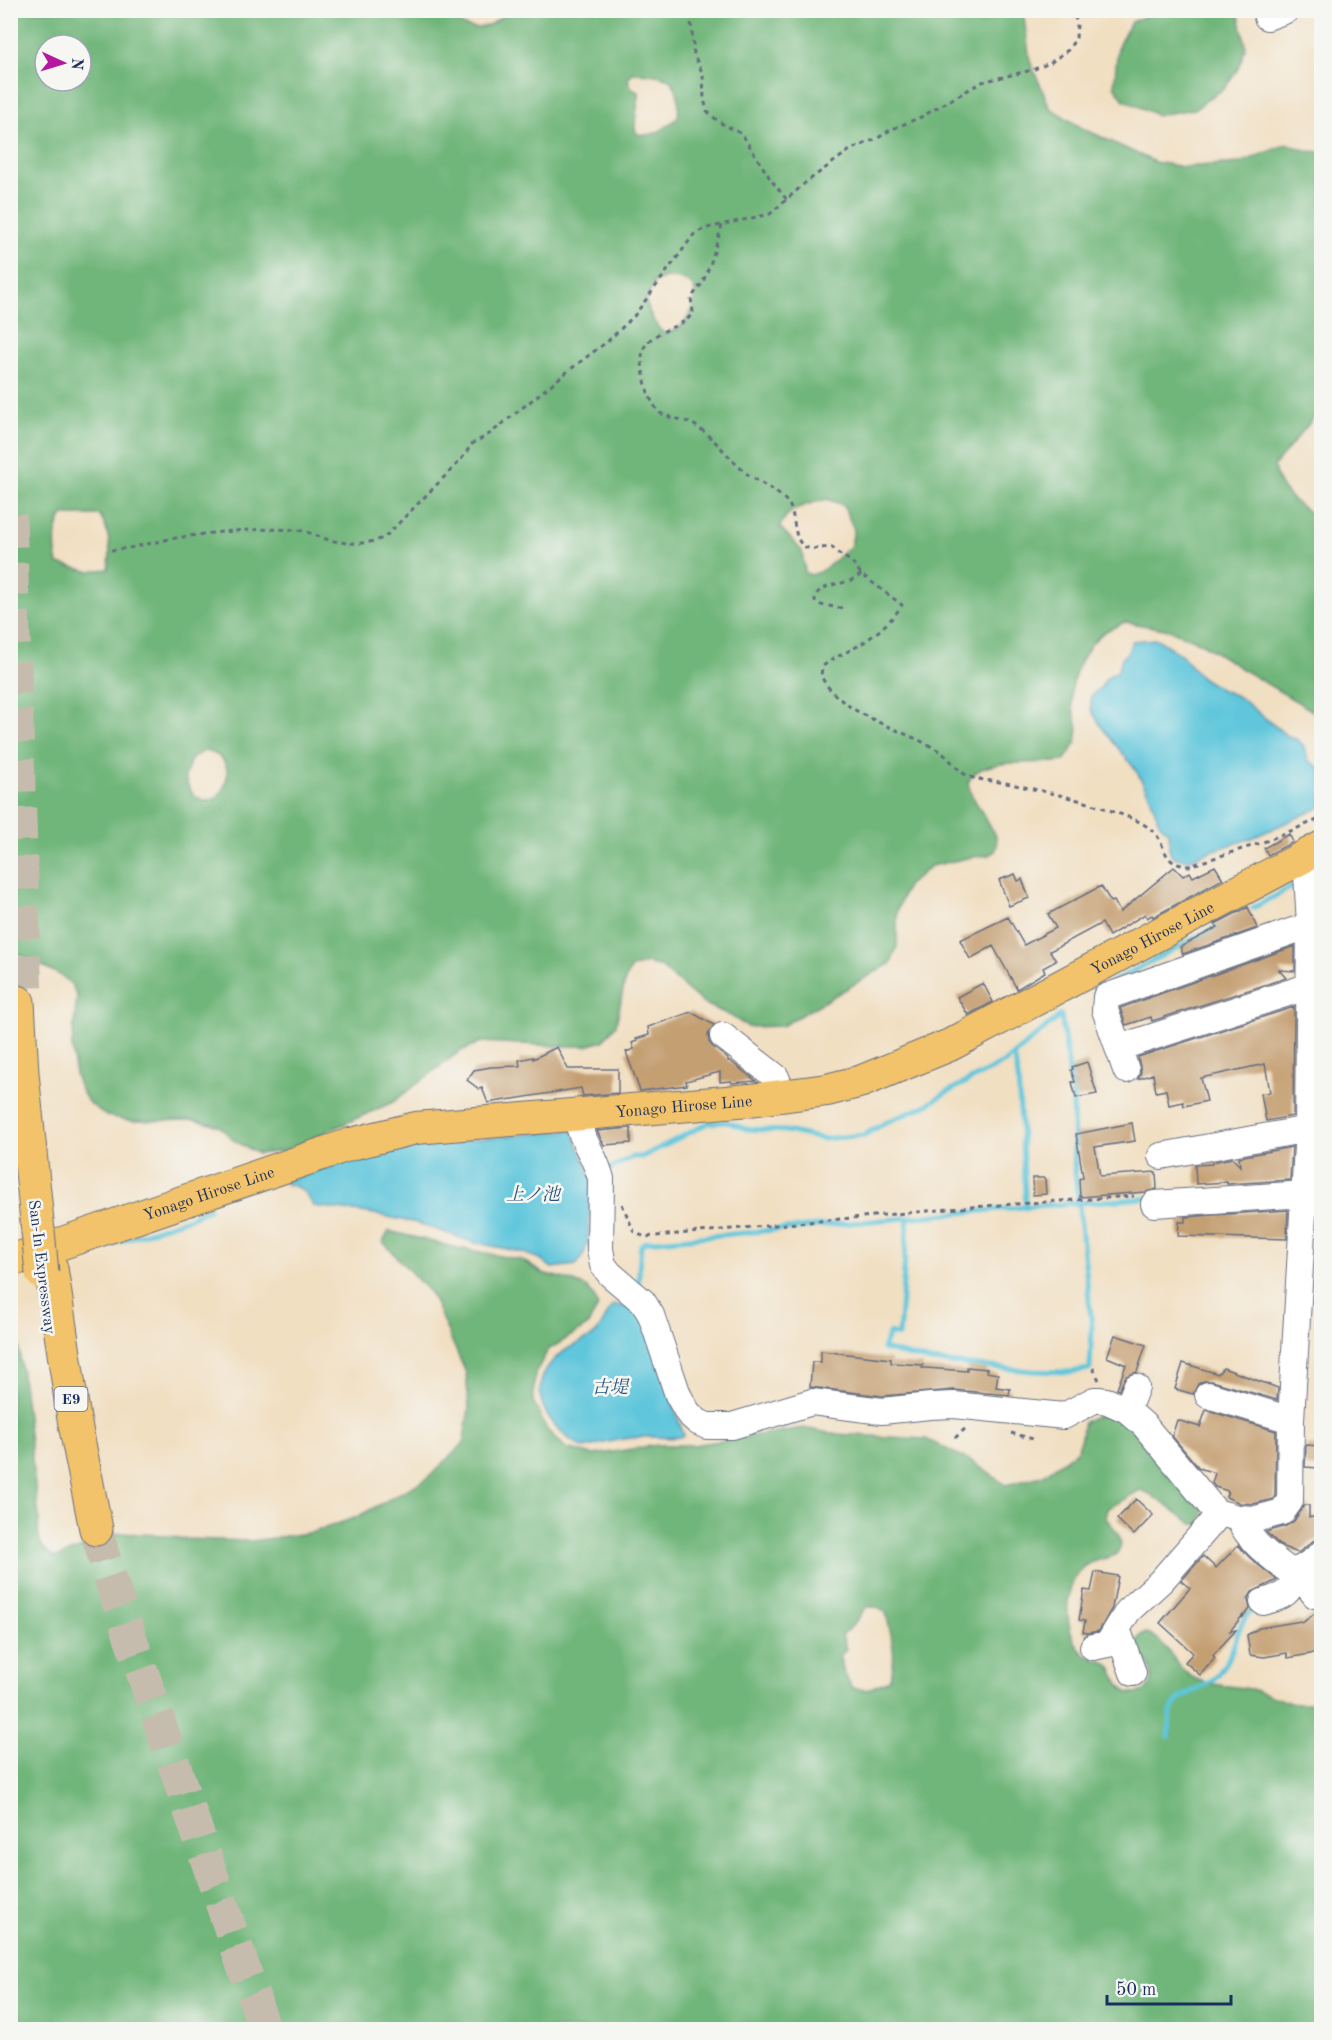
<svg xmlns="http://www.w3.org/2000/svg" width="1332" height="2040" font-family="'Old Standard TT','Noto Serif JP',serif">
	<rect width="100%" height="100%" fill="#f6f6f2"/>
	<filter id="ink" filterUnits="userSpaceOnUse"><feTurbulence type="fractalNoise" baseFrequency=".0167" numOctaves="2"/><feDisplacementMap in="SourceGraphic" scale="12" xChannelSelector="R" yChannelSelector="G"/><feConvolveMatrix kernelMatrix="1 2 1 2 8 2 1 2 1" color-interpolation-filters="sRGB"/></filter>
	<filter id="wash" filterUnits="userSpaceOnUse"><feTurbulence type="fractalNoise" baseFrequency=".008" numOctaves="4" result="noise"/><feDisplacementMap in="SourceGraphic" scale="24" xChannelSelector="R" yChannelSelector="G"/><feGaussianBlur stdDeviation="1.35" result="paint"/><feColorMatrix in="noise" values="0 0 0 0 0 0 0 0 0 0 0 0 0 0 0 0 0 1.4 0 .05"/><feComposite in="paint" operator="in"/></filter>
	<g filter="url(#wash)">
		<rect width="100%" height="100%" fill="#f1dfc2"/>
		<path fill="#6fb579" stroke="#45726c" stroke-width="1.5" fill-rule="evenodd" d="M450,10c13,28 42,19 58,0l515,1 7,50 20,47 32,20 73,34 28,5 57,-4 47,-19 21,7 13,1v253l-10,16 -37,45c3,26 26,41 47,54v196l-74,-44 -46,-29 -31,-13 -45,-8 -21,10 -13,12 -14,24 -6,23 2,19 5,18 -2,15 -12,18c-23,4 -75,-4 -91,14 -3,2 -3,5 -5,8l3,11 25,42 1,9 -2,6 -6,4 -17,2 -41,9 -24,20 -10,25v35l-6,17 -109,63 -34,1 -17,-11 -28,-13 -42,-36 -14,-4 -16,5 -6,12 -9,45 -13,16 -17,5h-27l-78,-4 -22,10 -66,50 -109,49 -26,3 -25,-14 -14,-14 -24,-6 -62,1 -26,-5 -19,-14 -9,-16 -4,-12 -3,-29 5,-49 -5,-11 -10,-9 -51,-26 -1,-939zM45,45h36v36h-36zM632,73c36,1 50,5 46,44 -11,10 -26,23 -42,16 -4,-15 4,-26 2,-41l-6,-3 -4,-9zM666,277c9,1 21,2 27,9 3,4 2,10 1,14 -3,17 -12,30 -29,34 -10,-7 -16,-22 -19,-33l9,-20zM827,499l16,6 11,24 -3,17c-13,10 -25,26 -41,29l-5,-3 -3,-21 -22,-24c8,-21 27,-22 47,-28zM63,515h37c9,15 12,37 8,54l-19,2 -31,-7c-4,-17 -4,-35 5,-49zM205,750c6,2 12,4 17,9 9,10 5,28 -4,37 -3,3 -8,4 -13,5l-11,-5 -5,-8 -4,-11 6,-18z
			M1157,11h81l8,36 -8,22 -14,20 -15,9 -14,11 -38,6 -33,-15 -10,-14 4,-40 13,-24z
			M389,1231l64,16 69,13 20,13 27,7 17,7 8,9 4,11 -11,19 -39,24 -13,24 -2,27 14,29 19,18 27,7 65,-10h36l109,-17 32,6 91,5 45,22 35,24 36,-9 36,-26 6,-28c20,-12 31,-7 48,6l72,81 -5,16 -6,-1 -43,-30 -10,-4 -33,19 -2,8 13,16 3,12 -4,9c-9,5 -21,5 -30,11 -26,16 -24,67 -5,87 7,8 16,6 24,11 14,9 8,36 35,29 4,-1 8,-4 10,-9 5,-13 -11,-29 -14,-42l4,-6 6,-2c21,7 27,35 47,45 18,9 41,7 60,12 14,4 30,13 45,13 8,1 15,-1 22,-4v330h-1310l-1,-715 6,9 23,196c-2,19 -1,29 17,39l64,-25 42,2 23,4 67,2 62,-9 43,-15 71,-39 35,-34 6,-36 -3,-35 -35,-79 -48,-52zM866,1607h11l9,5c4,22 13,46 3,68l-23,10 -14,-2 -8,-16 -5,-16 7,-7 -4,-14 12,-11z"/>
		<path fill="#5fc6db" stroke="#3d7a9c" stroke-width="1.5" d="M1157,639l25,16 19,22 19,12 19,8 47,38 11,5 6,5 5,15 13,9v38l-69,31 -53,17 -10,5 -13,-2 -5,-4 -2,-5v-16l-9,-9 -11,-30 -14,-25 -32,-40 -12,-19v-14l10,-9 6,-10 11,-6 4,-13 6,-6 4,-11z
			M572,1130l20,49 -4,62 -6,17 -6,7 -24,3 -12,-9 -19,-7 -48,-10 -56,-19 -48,-10 -56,-7c-5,-11 -14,-21 -27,-22l-1,-3 35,-12 53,-15 41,-9z
			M615,1305l18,3 11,10 40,118c-14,4 -29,0 -43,1 -19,1 -38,6 -57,11 -15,-7 -28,-20 -37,-34 -16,-27 -2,-52 22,-66 8,-5 18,-8 25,-13 8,-7 12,-19 17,-28z"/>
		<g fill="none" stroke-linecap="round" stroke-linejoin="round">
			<path stroke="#5fc6db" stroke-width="5" d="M1253,908l46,-25
				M1112,982l110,-58
				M1014,1055l4,22 8,131
				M606,1171l26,-14h10l66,-34 20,-1 18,7 40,2 37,8 41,-4 21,-12 42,-18 20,-13 58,-30 56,-47 12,82 1,64 18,166 -2,42 -22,3 -36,-1 -101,-10 -48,-12 6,-16 10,3 9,-118
				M104,1247l86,-29 19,-9
				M638,1286l3,-41 4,-3 390,-36 114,-8
				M1169,1737c0,-9 0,-19 3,-28 6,-15 21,-16 33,-24 6,-3 13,-10 17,-16 17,-20 11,-50 37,-63"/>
		</g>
		<g id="blocks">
			<path fill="#c49f72" d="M1289,834l4,8 -25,13 -4,-7z
				M1215,866l8,13 -70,38 -1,-2 -5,3 -2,-4 -36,22 -7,-13 -52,28 6,10 -13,7 2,4 -28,17 -24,-43 -23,13 -10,-19 48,-23 16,28 32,-17 -8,-14 53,-28 10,16 3,-1 6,11 54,-45 9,9 7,-4 3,5z
				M1015,874l3,7 4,-2 7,19 -20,8 -10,-26z
				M1248,907l9,21 -74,26 -3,-7 38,-20 -3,-3z
				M1295,946v25l-16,-1 7,8 -134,43 -1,-4 -25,8 -6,-17z
				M983,983l10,19 -25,13 -11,-18z
				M1294,1007l-1,109 -27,5 -5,-27 9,-2 -5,-28 -64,14 6,23 -23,5 -1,-4 -14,3 -3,-15 -10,2 -3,-18 -15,5 3,-7 -3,-15z
				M691,1012l23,13 -6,10 1,7 4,5 15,12v2h2l26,20 -24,2 -1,-2 -11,1v-10l-34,9 1,4 -47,6 -14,-39 8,-3 -2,-6 5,-2 -1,-2 13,-4 -1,-8z
				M557,1047l11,22h50v24l-35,3 -2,-8 -93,15 -6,-15 -3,1 -12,-9 7,-10 17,-3 29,-1 -1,-6 14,-3v2z
				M1087,1062l10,32 -21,4 -4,-16h3l-4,-12 2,-1 -1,-2z
				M1132,1123l3,18 -40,6 5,29 56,-4 1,17 -11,3 -66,5 -1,-18 4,-2 -7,-43z
				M631,1128v15l-27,2 -7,-14z
				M1292,1147l-2,33 -63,4v-2l-31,2 -1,-19 17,-1v-2l20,-4 8,8 -1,-9z
				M1032,1178h13l1,16 -13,1z
				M1288,1210l-1,29 -109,-3 1,-14h6v-5z
				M1115,1335l31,10 -9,27 -11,4 -7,14 -2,-1 9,-24 -19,-8z
				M821,1351l70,8v4l32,2 -1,3h4l41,3v-4l20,2 -1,3 12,2 -2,13 14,2 -1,6 -55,-5 -72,6 -72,-9 2,-25h9z
				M1183,1363l35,11 5,-6 55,20 -1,12 -65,-19h-8l-6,3 -5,10 -18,-5z
				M1206,1410l70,21 -1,65 -2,3 -19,5 -14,-1 -14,-6 2,-6 -13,-4 -3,-4 3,-10 -16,-5 -27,-32 5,-16 23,7z
				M1306,1445l16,1v17h-3v5l-14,-1z
				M1136,1499l17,16 -19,20 -17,-16z
				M1304,1505h5v12l13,1v20l-9,3 -15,12 -17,-7 -15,-14 20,-6 8,-5z
				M1238,1545l12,13 27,22 -25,12 -4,7 2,10 -7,8v-2l-13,16 6,-1 -23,25 2,3 -15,17 -15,-13 8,-9 -33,-30 30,-35 -9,-7 22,-25 13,12z
				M1095,1572l23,4 -6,32 -13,23 -11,2 -5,-1 2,-11 -6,-1 5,-30 7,1z
				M1322,1608v41l-12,5 -22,4 -1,-5 -23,4 -14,-2 -3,-20 12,-7 42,-7 1,2z"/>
		</g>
	</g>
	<g filter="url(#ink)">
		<use href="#blocks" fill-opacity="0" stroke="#666d81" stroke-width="1.5"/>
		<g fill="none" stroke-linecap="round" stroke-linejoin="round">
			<path stroke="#c6bcae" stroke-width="33" stroke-dasharray="33 16" stroke-linecap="butt" d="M10,514l16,488
				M96,1529l13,46 156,455"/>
			<defs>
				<path id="minor" d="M1267,17l19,-7
					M723,1036l53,41 7,19
					M1118,1048l192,-62
					M1126,1070l-21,-60 1,-13 204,-72
					M576,1114c3,24 20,42 25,65l-1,70 3,16 7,9 33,28 8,13 27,80 10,18 10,9 9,4h25l80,-24 70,9 48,-5 24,-1 110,11 30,-16h6l7,1 20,9 17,15 72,87 22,6 18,1 26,-7 8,-11 1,-81 17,-291 2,-204 -3,-51 -11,-12
					M1161,1156l147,-27
					M1154,1204l152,-10
					M1208,1395l83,25
					M1127,1410l9,-23
					M1238,1518c13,25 28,35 50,52 13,3 24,-9 34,-17
					M1296,1571l19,24
					M1263,1602c21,-6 28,-8 33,-31
					M1118,1631l15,42
					M1093,1647l15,-3 20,-33 33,-30 53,-61 2,-8"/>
				<g id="major">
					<path id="s1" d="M10,1261l341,-117 65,-16 334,-28 77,-10 35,-9 88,-36 372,-198"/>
				</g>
				<path id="highway" d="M18,1002l4,71 16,158
					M51,1268l23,151 22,110"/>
			</defs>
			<use href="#minor" stroke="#666d81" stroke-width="28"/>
			<use href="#major" stroke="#666d81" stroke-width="34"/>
			<use href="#highway" stroke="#666d81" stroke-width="35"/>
			<path stroke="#666d81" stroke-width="3" stroke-dasharray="4.5 4.5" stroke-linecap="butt" d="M701,10l-9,6 -1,6 3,33 9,19 1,25 3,12 12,11 23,12 29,46 16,20
				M722,225l-11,37 -8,20 -12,16 2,14c-4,8 -10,10 -18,14 -27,12 -38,18 -31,49 2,13 6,28 16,38 9,5 21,6 31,10 22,12 36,34 55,50 13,10 31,17 42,30 9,12 3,40 20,45 8,2 16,-1 24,-1l4,5 16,10 9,12 41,31c-10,16 -30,33 -46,42 -12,7 -24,11 -34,20l-1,9c21,41 82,52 118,75 10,6 17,18 27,24 8,5 30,6 40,8 36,8 72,15 106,28 13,5 30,10 41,20 15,15 7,33 36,35l72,-23 61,-25
				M111,550c20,-1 39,-7 59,-11 36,-6 89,-12 125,-9 11,0 21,6 31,9 18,5 41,7 59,-2l75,-76 12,-17 19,-11 77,-62 40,-30 26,-25 61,-83 12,-5 63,-14 35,-31 45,-33 28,-12 12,-8 31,-13 61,-35 50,-12 18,-7 18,-13 8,-12 1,-14 -4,-14
				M842,608l-21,-3 -6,-4v-5c11,-16 34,-9 46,-22
				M622,1204l12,28 11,5 326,-30 163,-11
				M1093,1368l6,12
				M1011,1433l22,6
				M955,1438l12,-11"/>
			<use href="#minor" stroke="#fff" stroke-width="26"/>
			<use href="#major" stroke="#f2c36a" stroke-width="32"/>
			<use href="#highway" stroke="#f2c36a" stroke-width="33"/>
			<defs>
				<path id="highway-bridge" d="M38,1231l4,42"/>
			</defs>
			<use href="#highway-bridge" stroke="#666d81" stroke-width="35" stroke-linecap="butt"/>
			<use href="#highway-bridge" stroke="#f2c36a" stroke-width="33"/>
		</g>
	</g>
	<g text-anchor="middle" stroke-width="5" stroke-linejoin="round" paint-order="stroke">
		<rect fill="#f6f6f2" stroke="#5d6b8a" stroke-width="1.5" x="54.5" y="1387" width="33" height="24" rx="4.5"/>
		<g font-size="15" font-weight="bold" fill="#1b2f5e">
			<text x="71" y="1404">E9</text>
		</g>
		<g font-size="16" fill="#1b2f5e" stroke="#f6f6f2">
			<text dy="6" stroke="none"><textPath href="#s1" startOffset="1200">Yonago Hirose Line</textPath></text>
			<text dy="6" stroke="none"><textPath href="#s1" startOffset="696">Yonago Hirose Line</textPath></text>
			<text dy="6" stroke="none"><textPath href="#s1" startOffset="210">Yonago Hirose Line</textPath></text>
			<text transform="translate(43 1267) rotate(83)" y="6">San-In Expressway</text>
		</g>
		<g font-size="18" font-style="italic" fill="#2c557d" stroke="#f6f6f2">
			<text x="533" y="1200">上ノ池</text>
			<text x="610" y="1393">古堤</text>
		</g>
	</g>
	<rect width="1332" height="2040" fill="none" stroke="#f6f6f2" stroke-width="36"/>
	<g transform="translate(63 63) rotate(94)"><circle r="28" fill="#f6f6f2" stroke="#9ea6b7" stroke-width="1.5"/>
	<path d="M0-4.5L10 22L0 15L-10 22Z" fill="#b5179e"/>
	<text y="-9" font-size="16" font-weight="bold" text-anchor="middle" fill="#1b2f5e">N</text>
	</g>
	<path d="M1107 1995v9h124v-9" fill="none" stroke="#1b2f5e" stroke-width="3"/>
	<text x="1116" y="1995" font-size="18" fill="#1b2f5e" stroke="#f6f6f2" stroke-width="4.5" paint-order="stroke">50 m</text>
</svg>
